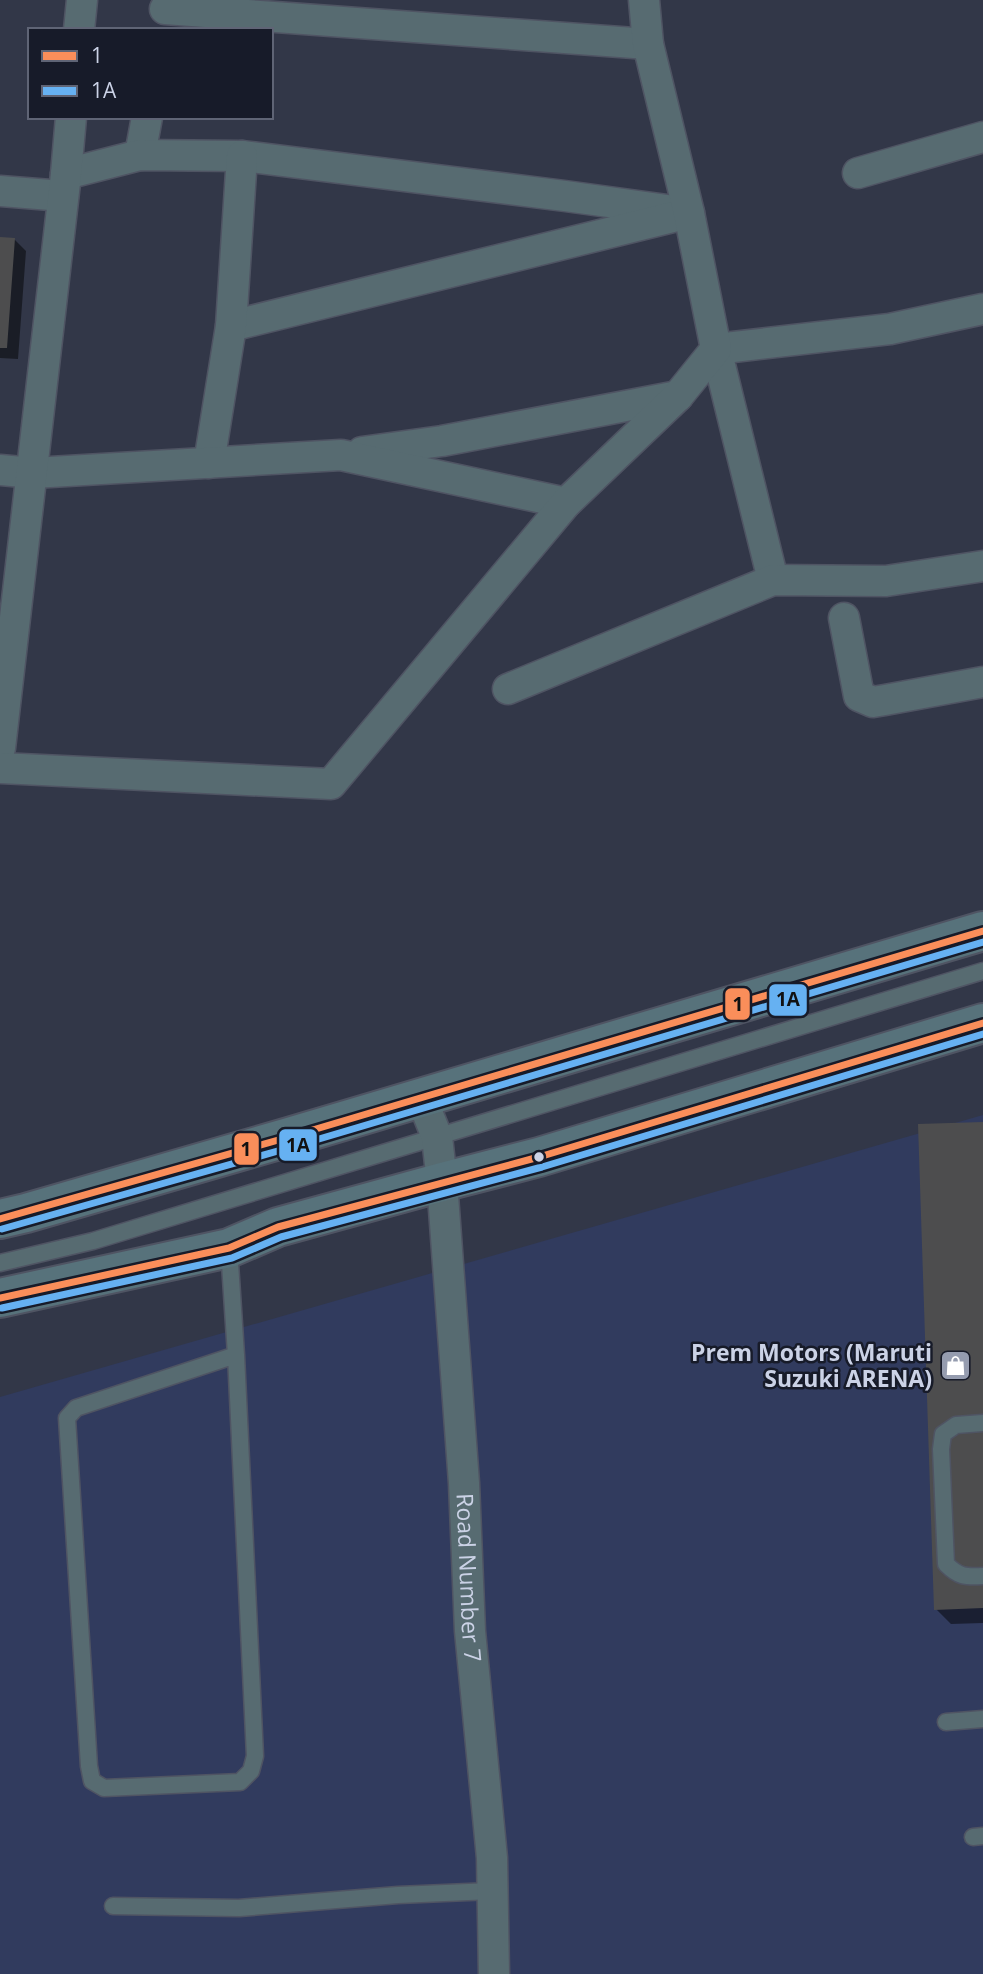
<svg xmlns="http://www.w3.org/2000/svg" width="983" height="1974" font-family="'Open Sans',sans-serif">
	<rect width="100%" height="100%" fill="#323748"/>
	<path fill="#313b5e" d="M983,1115v859h-983v-577z"/>
	<path fill="#0007" d="M0,238l15,2 11,11 -8,108 -18,-1z
		M983,1123v500l-32,1 -15,-15z"/>
	<path fill="#4d4d4e" d="M0,237l15,1 -8,110h-7z
		M983,1122v486l-49,2 -16,-486z"/>
	<g fill="none" stroke-linecap="round" stroke-linejoin="round">
		<defs>
			<path id="lane" d="M229,1248l7,107 19,401 -4,15 -11,11 -136,6 -12,-7 -3,-15 -22,-348 9,-10 160,-53
				M0,1263l93,-22 890,-270
				M983,1423l-27,2 -13,9 -2,15 5,115c13,13 19,13 37,12
				M946,1722l37,-3
				M973,1837l10,-1
				M113,1906l126,2 159,-13 94,-4"/>
			<g id="street">
				<path d="M165,9l483,35"/>
				<path d="M79,30l3,-30"/>
				<path d="M140,155l7,-38"/>
				<path d="M858,173l125,-36"/>
				<path d="M66,174l74,-19 102,1 323,40 124,17"/>
				<path d="M0,191l63,5"/>
				<path d="M231,326l442,-109"/>
				<path d="M362,452l80,-11 236,-45"/>
				<path d="M209,463l22,-137 11,-170"/>
				<path d="M0,470l33,3 308,-18 225,48"/>
				<path d="M773,580l-57,-231 174,-20 93,-20"/>
				<path d="M844,618l15,78 14,6 12,-2 98,-18"/>
				<path d="M508,689l265,-109 113,1 97,-15"/>
				<path d="M0,748l66,-574 5,-57"/>
				<path d="M0,768l331,16 235,-281 112,-107 38,-47 -27,-136 -41,-169 -4,-44"/>
				<path id="s1" d="M421,1097l16,40 5,45 22,301 6,148 22,227 2,116"/>
			</g>
			<path id="primary" d="M0,1219l26,-6 263,-76 694,-206
				M0,1298l229,-50 49,-21 164,-45 97,-25 444,-134"/>
		</defs>
		<use href="#lane" stroke="#4f5463" stroke-width="19"/>
		<use href="#street" stroke="#4f5463" stroke-width="33"/>
		<use href="#primary" stroke="#4f5463" stroke-width="42"/>
		<use href="#lane" stroke="#576b71" stroke-width="16"/>
		<use href="#street" stroke="#576b71" stroke-width="30"/>
		<use href="#primary" stroke="#57727b" stroke-width="38"/>
		<defs>
			<path id="bus-1" d="M0,1219l289,-82 694,-206
				M0,1298l229,-50 49,-21 261,-70 444,-134"/>
			<path id="bus-2" d="M2,1229l290,-82 691,-205
				M2,1308l230,-50 49,-21 261,-70 441,-133"/>
		</defs>
		<use href="#bus-1" stroke="#171b29" stroke-width="12"/>
		<use href="#bus-2" stroke="#171b29" stroke-width="12"/>
		<use href="#bus-1" stroke="#fa8e5a" stroke-width="7"/>
		<use href="#bus-2" stroke="#66b1f2" stroke-width="7"/>
	</g>
	<defs>
		<symbol id="shop-square" viewBox="-11 -11 22 22"><rect x="-9" y="-9" width="18" height="18" rx="4" fill="#959caf" stroke="#171b29"/><path d="M-5-2.5h2.3a2.7 3.5 0 0 1 5.4 0H5L5.5 6h-11ZM-1.5-2.5h3a1.5 2.3 0 0 0-3 0Z" fill="#fff"/></symbol>
	</defs>
	<g fill-rule="evenodd">
		<use href="#shop-square" x="938" y="1348" width="35" height="35"/>
	</g>
	<circle fill="#cbd2e6" stroke="#171b29" stroke-width="2.5" cx="539" cy="1157" r="6"/>
	<g text-anchor="middle" stroke-width="5" stroke-linejoin="round" paint-order="stroke">
		<g font-size="23" font-weight="bold" fill="#cbd2e6" stroke="#171b29" text-anchor="end">
			<text x="932" y="1361">Prem Motors (Maruti<tspan x="932" dy="26">Suzuki ARENA)</tspan></text>
		</g>
		<g font-size="23" fill="#cbd2e6" stroke="#171b29">
			<text dy="8" stroke="none"><textPath href="#s1" startOffset="485">Road Number 7</textPath></text>
		</g>
	</g>
	<g stroke="#171b29" stroke-width="2.5">
		<rect x="768" y="983" width="40" height="34" rx="7" fill="#66b1f2"/>
		<rect x="724" y="987" width="27" height="34" rx="7" fill="#fa8e5a"/>
		<rect x="278" y="1128" width="40" height="34" rx="7" fill="#66b1f2"/>
		<rect x="233" y="1132" width="27" height="34" rx="7" fill="#fa8e5a"/>
	</g>
	<g font-size="19" text-anchor="middle" font-weight="bold" fill="#111">
		<text x="788" y="1006">1A</text>
		<text x="738" y="1011">1</text>
		<text x="298" y="1152">1A</text>
		<text x="246" y="1156">1</text>
	</g>
	<rect x="28" y="28" width="245" height="91" fill="#171b29" stroke="#5f6475" stroke-width="2"/>
	<rect x="42" y="51" width="35" height="10" fill="#fa8e5a" stroke="#5f6475" stroke-width="2"/>
	<text x="91" y="63" font-size="21" fill="#cbd2e6">1</text>
	<rect x="42" y="86" width="35" height="10" fill="#66b1f2" stroke="#5f6475" stroke-width="2"/>
	<text x="91" y="98" font-size="21" fill="#cbd2e6">1A</text>
</svg>
